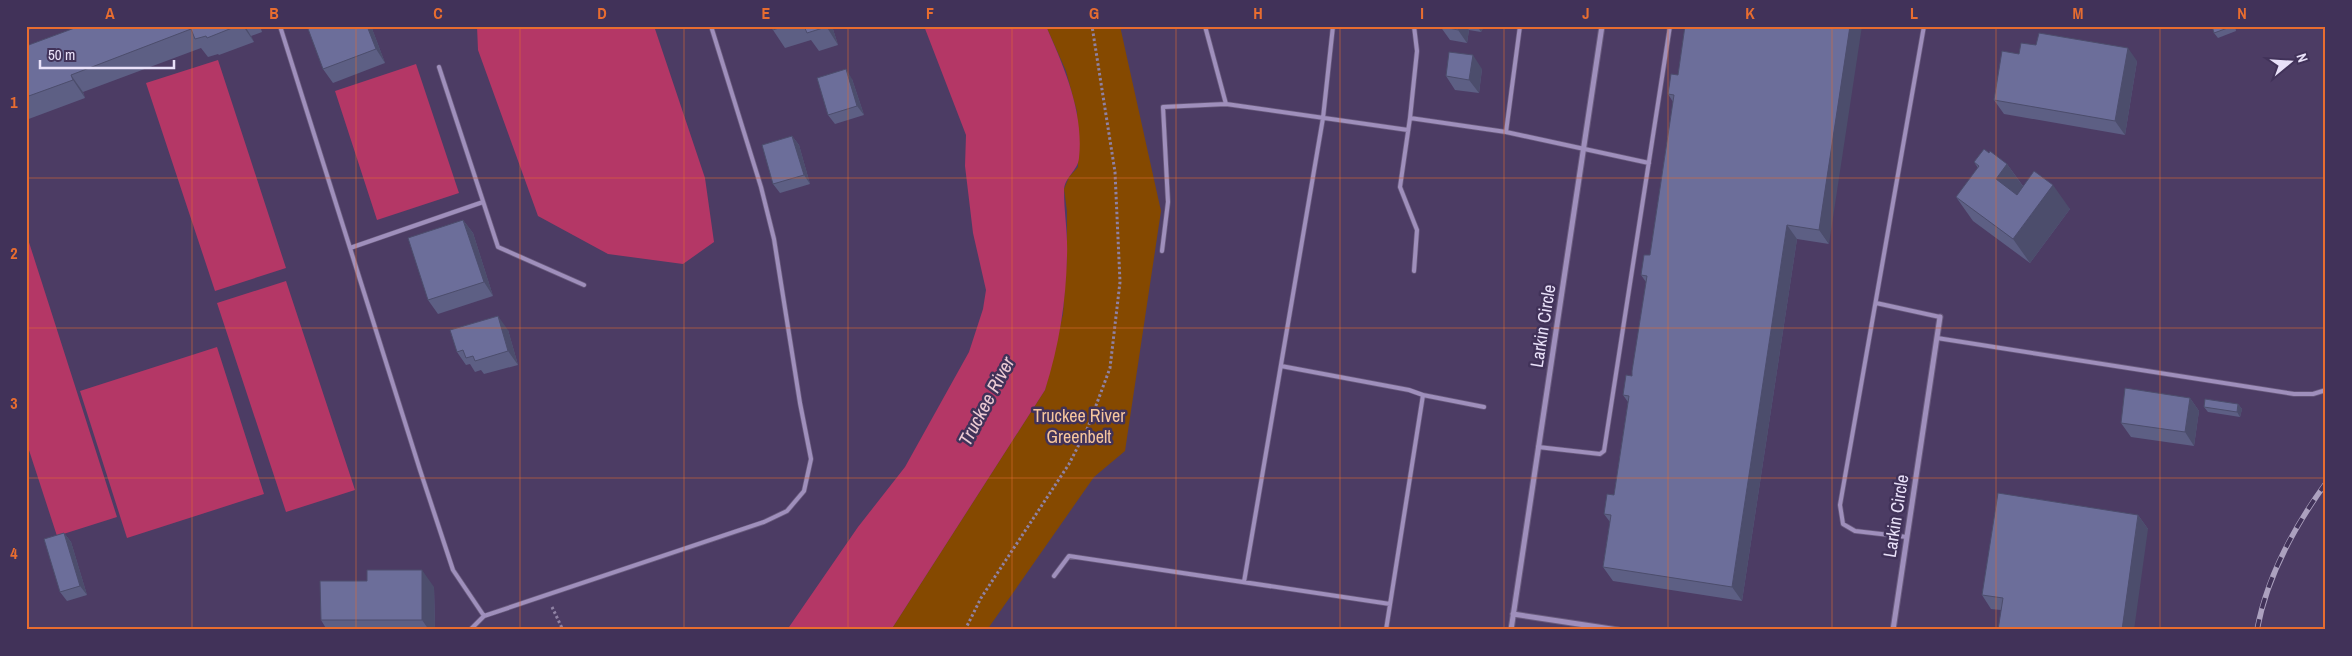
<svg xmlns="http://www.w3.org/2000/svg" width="2352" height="656" font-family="'Archivo Narrow',sans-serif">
	<rect width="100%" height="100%" fill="#4c3c64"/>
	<path fill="#854900" d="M1046,26h74l41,185 -36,240 -31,26 -107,153h-96l154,-240 18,-76 4,-59v-44l-3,-22 5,-12 9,-10 -1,-55 -11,-41z"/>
	<path fill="#b43766" d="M477,26h177l51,152 9,64 -31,22 -75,-10 -70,-38 -60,-166z
		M924,26h122c18,41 38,86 33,132 -1,13 -15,19 -15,33 0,21 4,43 3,65 -1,46 -8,90 -22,134l-154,240h-104l71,-103 47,-60 64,-115 14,-43 3,-19 -13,-57 -8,-67 1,-31z
		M218,60l68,208 -71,23 -69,-208z
		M416,64l43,129 -82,27 -42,-129z
		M26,233l91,284 -60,19 -31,-95z
		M286,281l69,209 -69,22 -69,-209z
		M217,347l47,147 -137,44 -47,-147z"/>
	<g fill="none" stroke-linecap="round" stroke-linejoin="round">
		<defs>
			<path id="service" d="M280,26l140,444 33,100 31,46 -14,14
				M1205,26l21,78 182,26
				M1414,26l3,25 -7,67 96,14
				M1520,26l-14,106 143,31
				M26,28l5,-2
				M439,67l59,180 86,38
				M1410,118l-10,69 17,43 -3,41
				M350,248l133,-46
				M1162,251l6,-49 -5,-95 63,-3
				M1876,303l64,14
				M1937,338l357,56h19l13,-4
				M1281,366l128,24 14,5 -37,235
				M1423,395l61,12
				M1538,447l62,7 4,-3 66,-425
				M1907,537l-52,-6 -12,-7 -3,-19 84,-479
				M1054,576l15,-20 321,48
				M1244,582l79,-464 10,-92
				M484,616l280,-94 23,-11 17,-20 7,-32 -11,-56 -26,-164 -13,-52 -50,-161"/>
			<path id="minor" d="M1513,614l105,16
				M1511,630l91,-604
				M1893,630l47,-313"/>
		</defs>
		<use href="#service" stroke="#695b7d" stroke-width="5.5"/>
		<use href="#minor" stroke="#695b7d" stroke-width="7"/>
		<path stroke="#8f82a4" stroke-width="3" stroke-dasharray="2.5 2.5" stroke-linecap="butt" d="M552,607l11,23
			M965,630l16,-32 88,-134 19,-37 22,-59 10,-86 -5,-110 -23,-146"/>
		<use href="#service" stroke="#9f8fbc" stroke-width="4"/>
		<use href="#minor" stroke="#9f8fbc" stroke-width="5"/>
		<defs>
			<path id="rail" d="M2257,630c10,-54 37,-103 69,-147"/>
		</defs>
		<use href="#rail" stroke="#aca1bf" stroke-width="5.5"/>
		<use href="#rail" stroke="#413259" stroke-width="4" stroke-dasharray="11" stroke-linecap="butt"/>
	</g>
	<path fill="#5d5f84" d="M80,26h180l2,6 -11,4 3,6 -35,13 -1,-1 -10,3 -7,-9 -118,44 2,6 -59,22v-74z
		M371,26l14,37 -52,20 -10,-14z
		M772,26h60l6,19 -19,6 -8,-11 -26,8 -12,-18z
		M1440,26h44l-3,6 -12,-2 -2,13 -17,-3z
		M1685,26l144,218 -32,-5 -55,362 -129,-20 -10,-14 7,-45 -6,-8 10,-19 14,-93 -5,-7 9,-19 14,-94 -5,-7 9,-20 23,-153 -5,-8 10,-19z
		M2212,26h23l1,5 -18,7 -4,-5z
		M2019,54l118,7 -12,74 -121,-21 -10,-14z
		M1482,69l-3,24 -24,-3 -9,-14z
		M852,79l12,36 -29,9 -7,-9z
		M792,136l7,9 11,39 -30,9 -7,-9z
		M1989,153l18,11 16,22 47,23 -40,54 -57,-42 -17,-24 22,-29 -4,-6z
		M463,220l10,13 20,63 -55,18 -10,-14z
		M508,330l10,35 -34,9 -3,-4 -6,2 -5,-8 -4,1 -9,-13z
		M2190,398l9,13 -5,35 -63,-9 -10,-14z
		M2238,404l4,5 -2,8 -32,-5 -4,-5z
		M2138,515l10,14 -147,81 -10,-1 -9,-14z
		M64,533l7,9 16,53 -20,6 -7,-9z
		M367,581l67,6 1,43h-108l-6,-10z"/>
	<path fill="#4c4d6c" d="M243,26h2l6,10 3,6z
		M367,26h4l14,37 -9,-14z
		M826,26h6l6,19z
		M1458,26h8l3,4 -2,13 -9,-13z
		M1477,26h7l-3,6z
		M1850,26h12l-33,218 -10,-14z
		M2128,48l9,13 -12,74 -10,-14z
		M1473,55l9,14 -3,24 -10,-13z
		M846,69l6,10 12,36 -7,-9z
		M71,75l12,17 2,6 -12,-18z
		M792,136l7,9 11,39 -6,-9z
		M2007,164l17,24 -11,16 -17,-25z
		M2053,185l17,24 -40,54 -17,-24z
		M463,220l10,13 20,63 -9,-14z
		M1787,225l10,14 -55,362 -10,-14z
		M498,316l10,14 10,35 -10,-14z
		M2190,398l9,13 -5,35 -9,-14z
		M2238,404l4,5 -2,8 -3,-5z
		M2138,515l10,14 -14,101h-12z
		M64,533l7,9 16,53 -7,-9z
		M422,570l12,17 1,43h-6l-7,-10z"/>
	<path fill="#6c6e9a" stroke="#4c4d6c" d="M80,26h157l-30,12 -1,-2 -11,3 -4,-10 -120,46 2,5 -47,17v-51z
		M307,26h60l9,23 -53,20z
		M772,26h13l-12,4z
		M804,26h22v1l-19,6z
		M1440,26h18v4z
		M1685,26h165l-31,204 -32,-5 -55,362 -129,-20 8,-52 -7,-1 3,-20 7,1 15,-99 -6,-1 3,-20 6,1v-5l15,-95 -6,-1 3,-20h6l24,-160 -6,-1 3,-20 7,1z
		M2212,26h21l-19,7z
		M2039,33l89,15 -13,73 -121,-21 8,-49 17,3 2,-11 15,2z
		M1449,52l24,3 -4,25 -23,-4z
		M846,69l11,37 -29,9 -11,-37z
		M792,136l12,39 -31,9 -11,-39z
		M1984,149l5,4 1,-2 17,13 -11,15 21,16 17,-24 19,14 -40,54 -57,-42 23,-31 -5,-4z
		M463,220l21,62 -56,18 -20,-62z
		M498,316l10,35 -33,10 -2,-5 -7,2 -3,-8 -6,2 -7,-22z
		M2125,388l65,10 -5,34 -64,-9z
		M2205,399l33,5 -1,8 -33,-5z
		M1998,493l140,22 -16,115h-124l5,-32 -21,-3z
		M64,533l16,53 -20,6 -16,-53z
		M367,570h55v50h-101l-1,-39h47z"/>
	<path fill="none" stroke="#e86d30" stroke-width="1" stroke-opacity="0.55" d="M192,26v604M356,26v604M520,26v604M684,26v604M848,26v604M1012,26v604M1176,26v604M1340,26v604M1504,26v604M1668,26v604M1832,26v604M1996,26v604M2160,26v604M26,178h2300M26,328h2300M26,478h2300"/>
	<g text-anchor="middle" stroke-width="5" stroke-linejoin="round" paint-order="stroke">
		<g font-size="18" fill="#e9e1f9" stroke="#413259">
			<text transform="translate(1543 326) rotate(-81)" y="6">Larkin Circle</text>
			<text transform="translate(1896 516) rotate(-81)" y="6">Larkin Circle</text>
		</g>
		<g font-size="18" fill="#f8c79e" stroke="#413259">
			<text x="1079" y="422">Truckee River<tspan x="1079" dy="21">Greenbelt</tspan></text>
		</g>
		<g font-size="19" font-style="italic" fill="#eccad3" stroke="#413259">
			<text transform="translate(986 401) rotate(-62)" y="7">Truckee River</text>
		</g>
	</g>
	<rect width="2352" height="656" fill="none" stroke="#413259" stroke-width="55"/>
	<g transform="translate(2290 62) rotate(72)" stroke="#413259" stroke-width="4" paint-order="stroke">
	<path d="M0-4L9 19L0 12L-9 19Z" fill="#e9e1f9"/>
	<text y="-8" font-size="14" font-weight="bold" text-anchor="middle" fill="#e9e1f9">N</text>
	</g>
	<path d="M40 60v8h134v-8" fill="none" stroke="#e9e1f9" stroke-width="2.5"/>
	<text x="48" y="60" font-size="15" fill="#e9e1f9" stroke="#413259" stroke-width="4" paint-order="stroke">50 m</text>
	<rect x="28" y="28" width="2296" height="600" fill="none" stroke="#e86d30" stroke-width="2"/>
	<g font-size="16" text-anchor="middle" font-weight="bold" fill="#e86d30">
		<text x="110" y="19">A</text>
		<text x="274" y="19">B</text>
		<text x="438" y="19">C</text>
		<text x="602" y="19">D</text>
		<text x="766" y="19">E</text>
		<text x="930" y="19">F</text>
		<text x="1094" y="19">G</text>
		<text x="1258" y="19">H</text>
		<text x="1422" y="19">I</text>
		<text x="1586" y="19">J</text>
		<text x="1750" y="19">K</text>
		<text x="1914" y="19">L</text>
		<text x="2078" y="19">M</text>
		<text x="2242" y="19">N</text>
		<text x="14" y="108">1</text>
		<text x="14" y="259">2</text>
		<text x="14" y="409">3</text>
		<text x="14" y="559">4</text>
	</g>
</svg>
